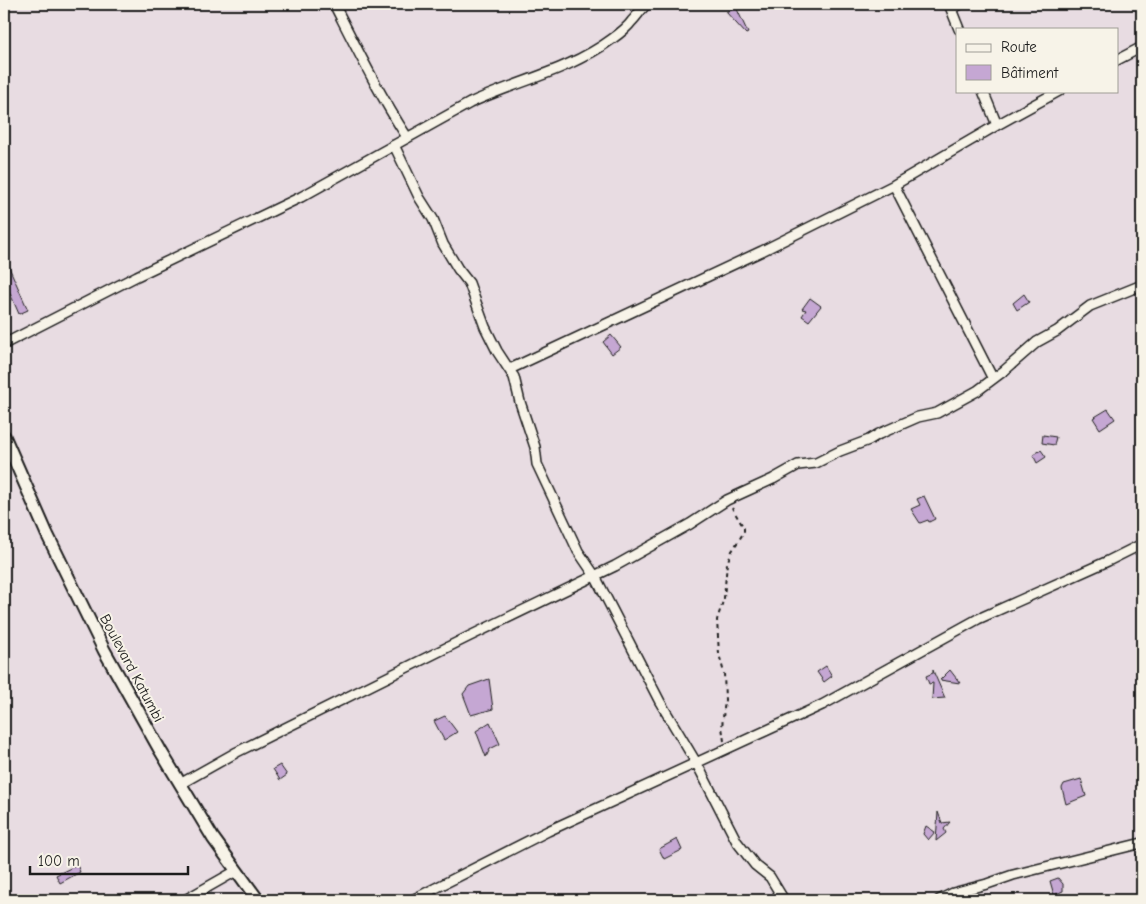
<svg xmlns="http://www.w3.org/2000/svg" width="1146" height="904" font-family="'Comic Neue',sans-serif">
	<rect width="100%" height="100%" fill="#e8dce2"/>
	<filter id="ink" filterUnits="userSpaceOnUse"><feTurbulence type="fractalNoise" baseFrequency=".02" numOctaves="2"/><feDisplacementMap in="SourceGraphic" scale="10" xChannelSelector="R" yChannelSelector="G"/><feConvolveMatrix kernelMatrix="1 2 1 2 8 2 1 2 1" color-interpolation-filters="sRGB"/></filter>
	<g filter="url(#ink)">
		<path fill="#c5a7d3" stroke="#1c1c1c" d="M736,7l12,26 -2,1 -20,-22z
			M4,256l24,54 -9,4 -13,-30 -2,1z
			M1024,294l5,8 -12,8 -4,-7z
			M810,298l11,8 -12,15 -7,-5 4,-6 -4,-1z
			M611,335l10,12 -9,7 -9,-12z
			M1108,409l7,10 -15,10 -7,-11z
			M1043,435l13,2 -2,8 -12,-2z
			M1041,450l5,7 -9,6 -4,-8z
			M924,496l11,23 -6,3 -1,-2 -8,3 -9,-14 9,-4 -3,-6z
			M826,666l6,10 -8,6 -7,-10z
			M933,670l1,3 11,25 -13,1 1,-16 -4,1 -3,-8 7,-3z
			M950,670l10,13 -20,-3z
			M489,679l4,30 -22,6 -8,-21 6,-8z
			M445,716l12,16 -13,8 -10,-19z
			M490,722l10,22 -10,5 -4,8 -10,-26z
			M280,765l7,10 -7,5 -7,-11z
			M1081,779l5,17 -20,8 -4,-16 2,-4z
			M938,812l4,11 8,-1 -6,7 2,4 -10,8z
			M926,826l9,6 -7,8 -5,-6z
			M677,839l5,11 -18,9 -5,-10z
			M77,865l3,7 -20,11 -4,-8z
			M1058,878l5,6v7l-9,4 -4,-14z"/>
		<g fill="none" stroke-linecap="round" stroke-linejoin="round">
			<defs>
				<path id="street" d="M334,4c23,45 45,90 73,133
					M949,4l10,25
					M951,9l10,-5
					M1117,60l25,-13
					M983,91l14,34
					M394,145l25,52 14,22 10,25 15,25 11,14 16,44 12,24 17,26 6,25 15,45 2,17 41,87 17,25 65,126 37,62 40,78 18,23 15,12 14,23
					M894,185l99,194
					M4,344l133,-68 164,-79 169,-94c47,-22 99,-32 142,-64 7,-5 15,-11 20,-18 5,-5 9,-12 15,-17
					M510,369l252,-118 132,-66 103,-60 62,-34
					M180,784l57,-32 231,-115 147,-71 75,-42 37,-24 46,-21 25,-14 18,-2 24,-12 29,-11 10,-6 39,-17 19,-4 40,-22 28,-21 32,-28 20,-11 33,-25 52,-21
					M185,900l51,-29
					M412,900l136,-69 274,-126 156,-86 130,-58 34,-17
					M939,900l14,-7 34,-9 26,-9 129,-32"/>
				<path id="secondary" d="M4,436l43,98 57,116 56,100 53,88 45,62"/>
			</defs>
			<use href="#street" stroke="#1c1c1c" stroke-width="12"/>
			<use href="#secondary" stroke="#1c1c1c" stroke-width="15"/>
			<path stroke="#1c1c1c" stroke-width="2" stroke-dasharray="4 4" stroke-linecap="butt" d="M724,741l-2,-14 3,-27 -1,-27 -5,-19 -2,-34 7,-22 3,-35 5,-12 12,-19v-4l-12,-20
				M1137,854l5,22"/>
			<use href="#street" stroke="#f7f3e8" stroke-width="9"/>
			<use href="#secondary" stroke="#f7f3e8" stroke-width="11"/>
		</g>
	</g>
	<g text-anchor="middle" stroke-width="4" stroke-linejoin="round" paint-order="stroke">
		<g font-size="15" fill="#1c1c1c" stroke="#f7f3e8">
			<text transform="translate(132 668) rotate(62)" y="5">Boulevard Katumbi</text>
		</g>
	</g>
	<rect width="1146" height="904" fill="none" stroke="#f7f3e8" stroke-width="20"/>
	<rect x="10" y="10" width="1126" height="884" fill="none" stroke="#1c1c1c" stroke-width="2" filter="url(#ink)"/>
	<rect x="956" y="28" width="162" height="65" fill="#f7f3e8" stroke="#9f9d96"/>
	<rect x="966" y="44" width="25" height="8" fill="#f7f3e8" stroke="#9f9d96"/>
	<text x="1001" y="52" font-size="15" fill="#1c1c1c">Route</text>
	<rect x="966" y="65" width="25" height="15" fill="#c5a7d3" stroke="#9f9d96"/>
	<text x="1001" y="78" font-size="15" fill="#1c1c1c">Bâtiment</text>
	<path d="M30 866v8h158v-8" fill="none" stroke="#1c1c1c" stroke-width="2.5"/>
	<text x="38" y="866" font-size="15" fill="#1c1c1c" stroke="#f7f3e8" stroke-width="4" paint-order="stroke">100 m</text>
</svg>
